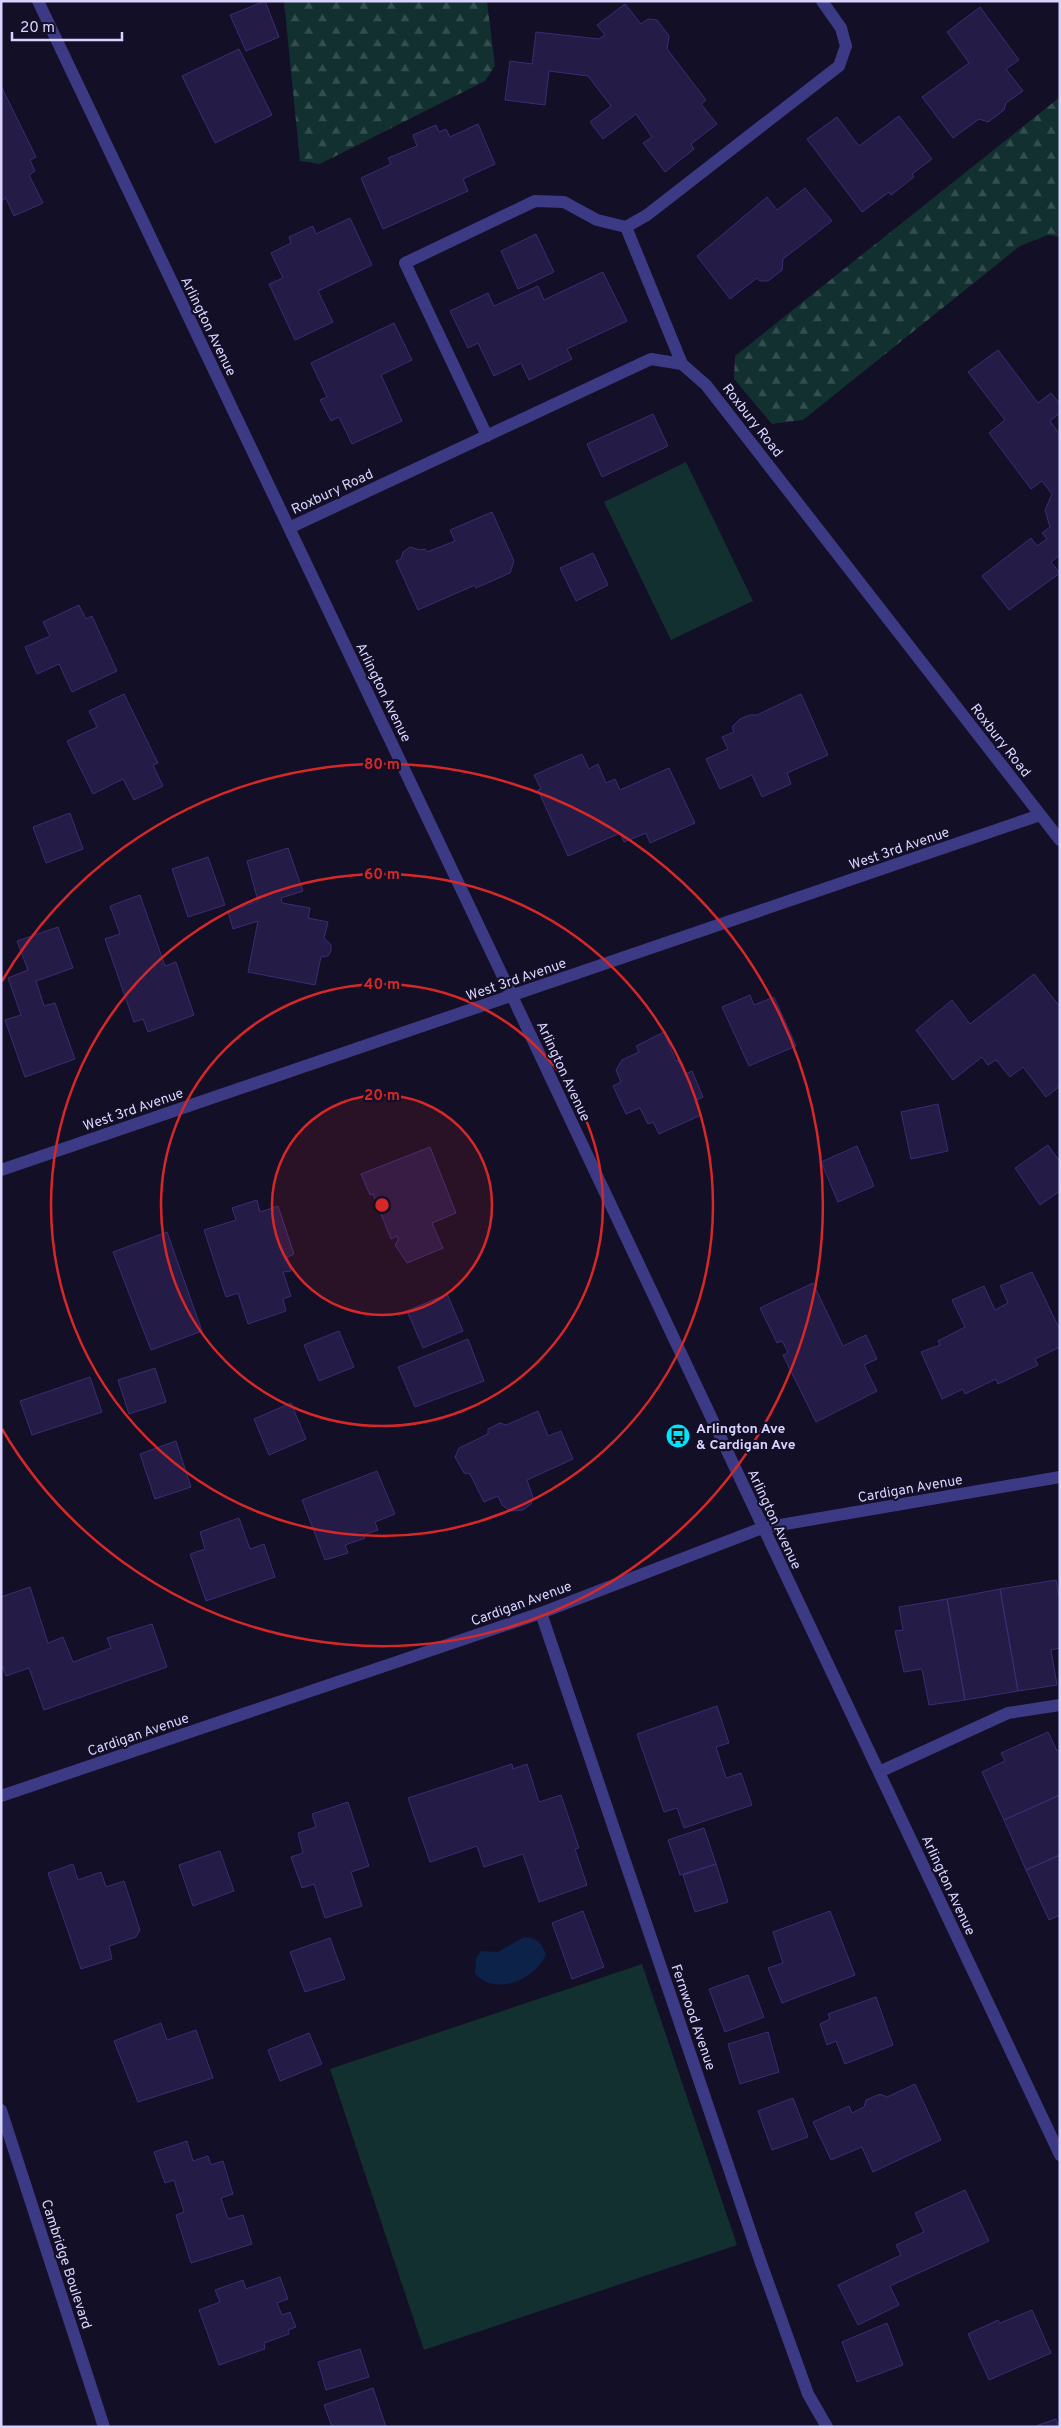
<svg xmlns="http://www.w3.org/2000/svg" width="1061" height="2428" font-family="Overpass,sans-serif">
	<defs>
		<pattern id="forest-firs" width="22" height="20" patternUnits="userSpaceOnUse" patternTransform="scale(1.25)"><rect width="22" height="20" fill="#12302f"/><path d="M5 1l3.5 6h-7zM16 11l3.5 6h-7z" fill="#344d4e"/></pattern>
	</defs>
	<rect width="100%" height="100%" fill="#130f26"/>
	<path fill="url(#forest-firs)" d="M284,1h203l8,65 -10,15 -165,83 -20,-3z
		M1060,97v140l-12,-2 -28,11 -217,174 -31,4 -38,-45 1,-23z"/>
	<path fill="#12302f" d="M686,462l67,139 -82,39 -67,-138z
		M642,1964l95,281 -313,105 -94,-281z"/>
	<path fill="#0c2248" d="M524,1937c13,1 17,5 22,17 -10,25 -49,43 -71,20l1,-16 5,-7 17,1z"/>
	<path fill="#241b47" stroke="#3b2d73" d="M265,1l14,36 -33,14 -16,-36z
		M625,4l16,20 7,-5 9,1 12,16 -2,13 39,51 -5,4 16,20 -26,20 3,5 -29,23 -22,-29 9,-6 -16,-23 -33,25 -13,-17 21,-16 -23,-30 -39,-5 -4,34 -40,-5 5,-39 22,3 4,-32 63,7 6,-4 -8,-10z
		M980,7l39,53 -13,9 17,22 -17,12 -2,7 -16,12 -9,-3 -26,19 -31,-41 47,-34 -22,-31z
		M239,49l33,66 -57,28 -33,-67z
		M1,86l35,71 -6,3 5,11 -6,4 14,28 -29,13 -8,-18 -5,3z
		M899,116l33,43 -20,15 2,3 -23,18 -2,-3 -27,20 -55,-73 30,-22 22,29z
		M478,124l17,40 -32,15 5,12 -85,38 -22,-51 30,-14 -3,-6 29,-12 -4,-11 23,-10 3,7 7,-3 4,8z
		M805,188l27,33 -49,38 -1,11 -14,11h-8l-3,-3 -27,21 -33,-43 70,-59 10,13z
		M350,218l22,47 -54,26 15,31 -38,18 -26,-56 14,-6 -12,-25 20,-10 -2,-6 24,-11 3,8z
		M536,234l18,38 -36,17 -17,-38z
		M603,272l24,49 -60,28 5,10 -43,21 -8,-17 -27,13 -16,-33 -10,5 -18,-37 38,-18 6,13 44,-20 6,14z
		M394,323l18,37 -31,15 21,46 -50,23 -13,-27 -8,4 -11,-21 7,-3 -16,-34z
		M998,350l40,53 13,-10 9,11v9l-10,8 10,14v120l-9,7 9,11 -51,37 -27,-34 49,-38 6,8 10,-7 -5,-6 8,-6 -5,-17 7,-16 -10,-13 -11,8 -42,-56 16,-13 -37,-48z
		M653,414l15,32 -66,31 -15,-33z
		M492,512l22,49 -4,12 -34,15 -1,-3 -57,25 -22,-49 5,-2 2,-7 7,-5 10,3 5,-1 2,3 28,-11 -5,-11z
		M593,553l15,32 -32,16 -16,-33z
		M79,605l7,14 6,-3 25,55 -45,21 -13,-28 -22,10 -12,-27 25,-11 -7,-14z
		M124,694l34,69 -5,2 10,21 -29,14 -11,-21 -30,15 -26,-53 30,-14 -8,-16z
		M801,694l27,61 -41,18 4,11 -29,13 -10,-22 -32,14 -14,-30 22,-10 -6,-12 12,-5 -2,-5 8,-8 10,-4h7z
		M582,754l7,15 9,-5 8,19 9,-4 5,11 49,-22 26,55 -45,20 -4,-10 -22,9 -4,-9 -52,23 -30,-66 3,-1 -7,-14z
		M70,813l13,36 -37,14 -13,-36z
		M288,848l15,43 -22,7 1,5 28,5 -2,10 20,4 -4,16 7,7v6l-3,5 -7,1 -6,28 -67,-13 10,-51 -25,8 -5,-17 30,-11 -11,-40z
		M208,857l17,48 -37,12 -16,-48z
		M140,895l25,71 11,-4 18,53 -46,17 -5,-13 -9,3 -29,-83 15,-5 -10,-28z
		M58,927l15,41 -37,13 8,25 11,-3 20,56 -50,18 -20,-57 16,-5 -13,-37 20,-8 -11,-29z
		M1034,974l26,33v79l-14,11 -23,-30 -13,10 -14,-17 -8,5 -6,-8 -29,23 -37,-50 36,-30 18,24z
		M750,995l4,10 20,-8 22,49 -47,20 -27,-59z
		M664,1032l12,29 2,-1 7,14 7,-3 11,26 -8,4 6,14 -42,19 -6,-12 -5,2 -8,-16 -14,6 -13,-28 8,-4 -5,-12 6,-10 17,-8 -3,-6z
		M938,1104l10,47 -37,8 -10,-47z
		M1048,1145l12,17v29l-20,14 -25,-37z
		M857,1146l17,40 -36,16 -17,-40z
		M430,1147l26,66 -24,10 11,25 -36,15 -12,-18 3,-5 -1,-4 -6,3 -18,-45 -3,1 -9,-21z
		M257,1200l3,12 18,-6 16,48 -7,3 4,14 -8,1 8,24 -8,3 3,12 -38,13 -10,-31 -12,4 -22,-67 32,-10 -4,-12z
		M167,1232l35,99 -51,19 -38,-98z
		M1032,1272l28,58v17l-25,12 3,6 -40,19 -2,-5 -31,15 -2,-5 -21,10 -21,-47 19,-7 -2,-4 27,-14 -13,-27 32,-14 11,24 13,-7 -8,-17z
		M813,1283l30,63 23,-11 11,24 -13,6 13,26 -61,31 -33,-67 5,-2 -1,-3 -5,-9 -5,2 -17,-35z
		M447,1294l16,37 -40,17 -16,-37z
		M339,1331l15,36 -35,14 -15,-36z
		M468,1339l16,42 -69,26 -17,-40z
		M155,1368l11,34 -37,12 -11,-34z
		M90,1377l12,35 -70,23 -12,-34z
		M291,1403l15,36 -37,16 -15,-36z
		M538,1411l10,25 13,-5 12,28 -46,21 6,18 -2,6 -8,6 -10,1 -6,-2 -5,-4 -4,-9 -14,6 -14,-28 -6,-1 -9,-16 4,-9 29,-14v-5l12,-6 6,2z
		M176,1441l15,46 -36,12 -15,-45z
		M377,1471l18,43 -20,8 3,8 -15,5 2,3 -20,7 3,8 -23,7 -23,-60z
		M239,1518l11,31 14,-5 11,33 -69,24 -16,-47 15,-5 -5,-17z
		M1056,1580l4,21v47l-9,2 6,35 -39,6 -18,-102z
		M30,1587l18,56 15,-6 10,25 38,-14 -4,-10 45,-14 15,43 -123,43 -15,-42 -23,8 -5,-13v-66z
		M1000,1589l18,102 -53,9 -18,-101z
		M947,1599l18,101 -36,5 -7,-36 -18,3 -9,-41 8,-1 -4,-23z
		M717,1706l12,37 -13,4 10,31 15,-5 11,32 -68,23 -7,-20 -13,4 -27,-78z
		M1048,1732l9,19 3,-1v45l-56,25 -22,-48 23,-11 -4,-8z
		M512,1764l1,5 14,-5 12,38 22,-7 18,53 -4,1 12,36 -48,17 -16,-48 -39,13 -7,-21 -47,16 -22,-64z
		M1060,1795v60l-34,15 -22,-50z
		M348,1802l21,64 -18,6 11,34 -37,12 -11,-34 -12,4 -11,-31 12,-4 -5,-20 18,-6 -4,-13z
		M704,1828l12,36 -36,11 -12,-35z
		M220,1851l14,40 -41,15 -14,-41z
		M1060,1855v60l-11,5 -23,-50z
		M73,1864l5,16 23,-8 5,15 18,-6 16,49 -4,7 -27,9 3,13 -31,10 -33,-96z
		M716,1864l12,38 -33,10 -12,-37z
		M583,1911l21,56 -32,12 -20,-56z
		M830,1911l25,64 -73,28 -14,-35 15,-5 -10,-31z
		M330,1938l15,41 -40,13 -15,-40z
		M748,1975l16,42 -39,15 -16,-43z
		M876,1997l17,48 -48,19 -9,-23 -9,4 -7,-21 10,-5 -2,-5z
		M161,2023l6,17 29,-10 17,48 -75,24 -24,-61z
		M768,2032l11,40 -39,12 -12,-40z
		M309,2033l13,31 -42,17 -12,-31z
		M915,2084l26,56 -68,32 -11,-25 -31,13 -18,-38 36,-16 3,7 12,-6 2,-7 14,-6 7,3z
		M793,2098l15,39 -36,13 -14,-39z
		M187,2141l6,20 15,-5 3,9 12,-4 10,33 -12,4 7,21 15,-4 9,29 -61,19 -15,-48 8,-3 -10,-32 -9,3 -11,-31z
		M965,2190l24,51 -99,45 9,19 -41,20 -20,-40 63,-30 -5,-10 28,-13 -9,-19z
		M280,2277l8,22 -11,4 5,12 8,-3 6,15 -8,3 1,4 -25,9 1,6 -46,16 -20,-55 21,-8 -5,-12 28,-10 3,9z
		M1032,2310l19,43 -62,27 -21,-46 30,-14 2,3z
		M887,2323l16,42 -46,17 -15,-40z
		M360,2349l9,28 -43,13 -8,-28z
		M373,2388l13,39h-54l-8,-22z
		M1056,2419l2,8h-25z"/>
	<g fill="none" stroke-linecap="round" stroke-linejoin="round">
		<path stroke="#3d3a85" stroke-width="12" d="M38,1l457,959 565,1195
			M626,227l56,137
			M487,436l-82,-173 130,-62 29,1 33,18 29,7 21,-12 192,-149 7,-20 -5,-18 -19,-27
			M289,528l362,-169 31,5 24,21 354,455
			M1,1170l1039,-355
			M541,1613l220,650 47,131 19,33
			M879,1772l129,-59 52,-8
			M1,1796l540,-183 221,-85 298,-51
			M1,2110l103,317"/>
	</g>
	<circle cx="382" cy="1205" r="110" fill="#d62828" fill-opacity=".12"/>
	<g fill="none" stroke="#d62828" stroke-width="2.5">
		<circle cx="382" cy="1205" r="110"/>
		<circle cx="382" cy="1205" r="221"/>
		<circle cx="382" cy="1205" r="331"/>
		<path d="M2 981A441 441 0 1 1 2 1429"/>
	</g>
	<defs>
		<symbol id="bus-disc" viewBox="-11 -11 22 22"><circle r="9.5" fill="#00e5ff" stroke="#130f26"/><path d="M-5-6H5V4H4V6H2V4H-2V6H-4V4H-5ZM-3.5-4V0h7V-4ZM-3.5 1.2v1.5H-2V1.2ZM2 1.2v1.5H3.5V1.2Z" fill="#111"/></symbol>
	</defs>
	<g fill-rule="evenodd">
		<use href="#bus-disc" x="664" y="1422" width="28" height="28"/>
	</g>
	<g text-anchor="middle" stroke-width="4.5" stroke-linejoin="round" paint-order="stroke">
		<g font-size="14" fill="#d9d4ff" stroke="#130f26">
			<text transform="translate(209 326) rotate(64)" y="5">Arlington Avenue</text>
			<text transform="translate(753 420) rotate(52)" y="5">Roxbury Road</text>
			<text transform="translate(332 491) rotate(-25)" y="5">Roxbury Road</text>
			<text transform="translate(384 692) rotate(64)" y="5">Arlington Avenue</text>
			<text transform="translate(1001 740) rotate(52)" y="5">Roxbury Road</text>
			<text transform="translate(899 848) rotate(-19)" y="5">West 3rd Avenue</text>
			<text transform="translate(516 979) rotate(-19)" y="5">West 3rd Avenue</text>
			<text transform="translate(564 1071) rotate(65)" y="5">Arlington Avenue</text>
			<text transform="translate(133 1109) rotate(-19)" y="5">West 3rd Avenue</text>
			<text transform="translate(910 1488) rotate(-10)" y="5">Cardigan Avenue</text>
			<text transform="translate(775 1519) rotate(65)" y="5">Arlington Avenue</text>
			<text transform="translate(521 1603) rotate(-20)" y="5">Cardigan Avenue</text>
			<text transform="translate(138 1734) rotate(-19)" y="5">Cardigan Avenue</text>
			<text transform="translate(949 1885) rotate(65)" y="5">Arlington Avenue</text>
			<text transform="translate(694 2017) rotate(71)" y="5">Fernwood Avenue</text>
			<text transform="translate(67 2264) rotate(72)" y="5">Cambridge Boulevard</text>
		</g>
		<g font-size="14" font-weight="bold" fill="#d9d4ff" stroke="#130f26" text-anchor="start">
			<text x="696" y="1433">Arlington Ave<tspan x="696" dy="16">&amp; Cardigan Ave</tspan></text>
		</g>
	</g>
	<circle cx="382" cy="1205" r="8" fill="#d62828" stroke="#130f26" stroke-width="2.5"/>
	<g font-size="15" text-anchor="middle" font-weight="bold" fill="#d62828" stroke="#130f26" stroke-width="4.5" stroke-linejoin="round" paint-order="stroke">
		<text x="382" y="769">80 m</text>
		<text x="382" y="879">60 m</text>
		<text x="382" y="989">40 m</text>
		<text x="382" y="1100">20 m</text>
	</g>
	<rect width="1061" height="2428" fill="none" stroke="#d9d4ff" stroke-width="5"/>
	<path d="M12 32v8h110v-8" fill="none" stroke="#d9d4ff" stroke-width="2.5"/>
	<text x="20" y="32" font-size="15" fill="#d9d4ff" stroke="#130f26" stroke-width="4" paint-order="stroke">20 m</text>
</svg>
